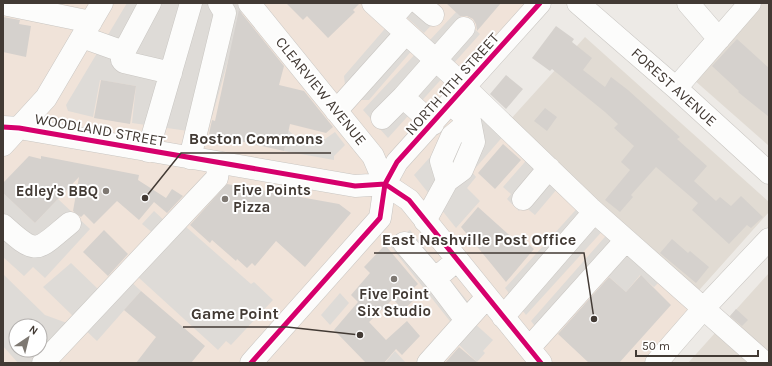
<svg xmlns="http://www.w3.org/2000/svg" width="772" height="366" font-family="Karla,sans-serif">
	<rect width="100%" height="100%" fill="#edeae6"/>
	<path fill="#e1dbd3" d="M761,3h8v143l-76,-67z
		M585,37l184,165v10l-76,85 -184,-176z
		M769,273v90h-81z"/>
	<path fill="#f0e3d9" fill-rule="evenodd" d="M3,3h537l-75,85 238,221 -47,54h-389l-9,-7 -7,7h-248zM16,326h24v24h-24z"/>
	<path fill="#dedbd7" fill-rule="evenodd" d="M127,3h109l6,8 -30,106 -6,-1 -4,17 -70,-10 4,-37 -36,-6 -7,37 -25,-6 -2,-6z
		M391,3h43l10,9 -20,21z
		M456,12l24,22 -26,29 -24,-23z
		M389,24l25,24 -45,52h-17l-6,-7 -2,-17z
		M419,50l27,24 -58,64 -25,-28z
		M476,106l29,28 -33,38 4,5 -9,11 13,13 -24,27 -42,-53z
		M288,130l11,10 26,-1 10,-7 10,13 -11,11v4l-50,-9z
		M531,155l26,34 -22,26 -11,-9 -5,5 -12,-12 4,-5 -8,-7z
		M3,193l32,30 23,-24 32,30 -45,49 -12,-11 -9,9 -21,-19z
		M582,203l25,23 -81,89 -21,-27z
		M154,211l13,12 -13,11 -12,-10z
		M185,226l66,58 3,-2 19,18 -42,45 -5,-4 -8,9 -80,-73z
		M410,230l59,73 -16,22 -65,-82z
		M611,230l53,47 -10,10 -14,-12 -14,17 -20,-18 -60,66 -15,-19z
		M71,263l28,27 -26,26 -30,-29z
		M3,274l42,41 22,8 -35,40h-14l-15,-17zM16,326h24v24h-24z
		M127,278l14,13 -44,50 -16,-15z
		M340,293l9,10 -19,22 -9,-10z
		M473,322l20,18 -10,11 2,2 -8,9 -22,-21z
		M395,351l11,12h-21z"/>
	<path fill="#d5d1cd" d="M286,3h74l-7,7 2,2 -27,26 -21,-22 -4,4z
		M446,3h55l-24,28 -1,-7 -3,-5 -6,-3h-7z
		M239,10l45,56 -5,19 25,6 29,36 -7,6 -36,-9 -6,27 -75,-17 3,-14 3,1z
		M3,17l17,3 -1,4 12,2 -5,31 -23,-5z
		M556,26l18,13 -2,3 20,16 -9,12 22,17 6,-10 17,13 52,47 -3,2 30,27 -13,15 22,20 4,-4 11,9 10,-10 22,21 -12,11 -4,-3 -18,19 -37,-34 6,-7 -42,-36 -25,28 2,2 -13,15 -15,-12 25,-30 -9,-8 13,-16 -20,-18 4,-4 -13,-12 -53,-43 -2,2 -18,-13z
		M737,39l32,29v49l-31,-25 1,-1 -27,-25z
		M506,75l17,14 -17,20 -16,-15z
		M101,80l35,6 -6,38 -36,-6z
		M545,108l12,9 -10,14 -13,-10z
		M503,144l18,16 -26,29 -17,-16z
		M29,156l12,3v-3l98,19 -1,5 28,18 6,-9 11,7 -16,17 -13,-11 -15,18 -22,-19 -23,23 -10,-10 -3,3 -8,-6 6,-34 -44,46 -32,-30v-10z
		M227,184l112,20 12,9 -46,54 -29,-26 -21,25 -3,-3 -5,5 -10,-9 -1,2 -24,-21 -2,3 -20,-18z
		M478,207l38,34 4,-5 14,13 -28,33 -45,-55z
		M104,230l24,24 -20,22 -25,-24z
		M672,239l16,14 2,-2 19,16 -13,16 -36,-30z
		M385,245l33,39 -11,10 6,7 -10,9 -10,-11 -24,23 17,18 21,-19 13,15 -18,19 -6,-6 -12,14h-18l-32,-33 24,-28 -7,-7 19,-22 -6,-6z
		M641,275l30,30 -52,58h-30l-31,-29 51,-57 17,15z
		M141,291l64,55 -14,17h-55l20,-26 -32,-27z
		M736,309l12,11 -6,6 -12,-10z
		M459,347l19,16h-33z"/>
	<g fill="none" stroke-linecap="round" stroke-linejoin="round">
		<defs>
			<path id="minor" d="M150,3l-26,49 -2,8 2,2 47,11
				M249,3l124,153 12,28
				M373,3l77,70 140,135 175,155
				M419,3l14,12
				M578,3l98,85 93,85
				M688,3l31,36
				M3,4l88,18
				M391,19l14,-16
				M82,37l42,15
				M676,88l74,-85
				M403,97l30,27
				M336,111l70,-78
				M382,118l21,-21 61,-69
				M3,127l16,1 336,58 30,-2 24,16 132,163
				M3,145l43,-47 56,-95
				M148,151l43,-148
				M190,158l35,-145 -6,-10
				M447,181l-6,-20 11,-25 18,-15
				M523,199l26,-31
				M425,221l22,-40 15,-11 12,-28 -4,-21 -19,-17
				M3,225c35,32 33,26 67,-2
				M404,243l31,36 22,-19
				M435,279l31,41
				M503,317l91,-105
				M529,348l97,-108
				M43,363l174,-185 2,-15
				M251,363l129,-145 5,-34 12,-22 143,-159
				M428,363l59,-66
				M656,363l47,-54 66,-70"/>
		</defs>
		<use href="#minor" stroke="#c9c6c2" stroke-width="23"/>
		<use href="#minor" stroke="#fcfcfb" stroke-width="22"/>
		<defs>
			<path id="cycleway" d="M3,127l16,1 336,58 30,-2 24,16 132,163
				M251,363l129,-145 5,-34 12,-22 143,-159"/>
		</defs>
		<use href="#cycleway" stroke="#fff" stroke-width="8"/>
		<use href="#cycleway" stroke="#d6006c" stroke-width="5"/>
	</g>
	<g fill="#7e7872" stroke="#fff" stroke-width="1.5">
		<circle cx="106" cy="191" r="4"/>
		<circle cx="225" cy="199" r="4"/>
		<circle cx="394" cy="279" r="4"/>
	</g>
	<g text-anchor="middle" stroke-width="4" stroke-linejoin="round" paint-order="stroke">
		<g font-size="15" fill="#423a34" stroke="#fff">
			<text transform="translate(452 84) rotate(-48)" y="5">NORTH 11TH STREET</text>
			<text transform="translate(674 87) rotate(42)" y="5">FOREST AVENUE</text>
			<text transform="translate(321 91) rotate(51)" y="5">CLEARVIEW AVENUE</text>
			<text transform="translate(100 130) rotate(10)" y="5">WOODLAND STREET</text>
		</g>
		<g font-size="15" font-weight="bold" fill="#423a34" stroke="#fff" text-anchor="start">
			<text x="233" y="195">Five Points<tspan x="233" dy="17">Pizza</tspan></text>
			<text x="98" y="196" text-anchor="end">Edley's BBQ</text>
			<text x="394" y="299" text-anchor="middle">Five Point<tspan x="394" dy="17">Six Studio</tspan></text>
		</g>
	</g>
	<path fill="none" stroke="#423a34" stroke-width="1.5" d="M145 198L181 153H331M594 319L584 253H374M360 335L287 327H183"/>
	<g fill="#423a34" stroke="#fff" stroke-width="1.5">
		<circle cx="145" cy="198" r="4"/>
		<circle cx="594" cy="319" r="4"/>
		<circle cx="360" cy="335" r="4"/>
	</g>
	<g font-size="16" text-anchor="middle" font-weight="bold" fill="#423a34" stroke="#fff" stroke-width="4" stroke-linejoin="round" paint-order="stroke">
		<text x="256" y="144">Boston Commons</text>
		<text x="479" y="245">East Nashville Post Office</text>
		<text x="235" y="319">Game Point</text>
	</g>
	<rect width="772" height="366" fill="none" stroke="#423a34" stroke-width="8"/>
	<g transform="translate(28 338) rotate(35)"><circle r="19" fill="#ffffff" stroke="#b3b0ae"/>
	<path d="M0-3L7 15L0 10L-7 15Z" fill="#7e7872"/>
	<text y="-6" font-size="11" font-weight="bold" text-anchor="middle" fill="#423a34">N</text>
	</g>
	<path d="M636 350v6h122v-6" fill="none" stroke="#423a34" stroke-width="2"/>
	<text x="642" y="350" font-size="12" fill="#423a34" stroke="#ffffff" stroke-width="3" paint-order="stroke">50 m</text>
</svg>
